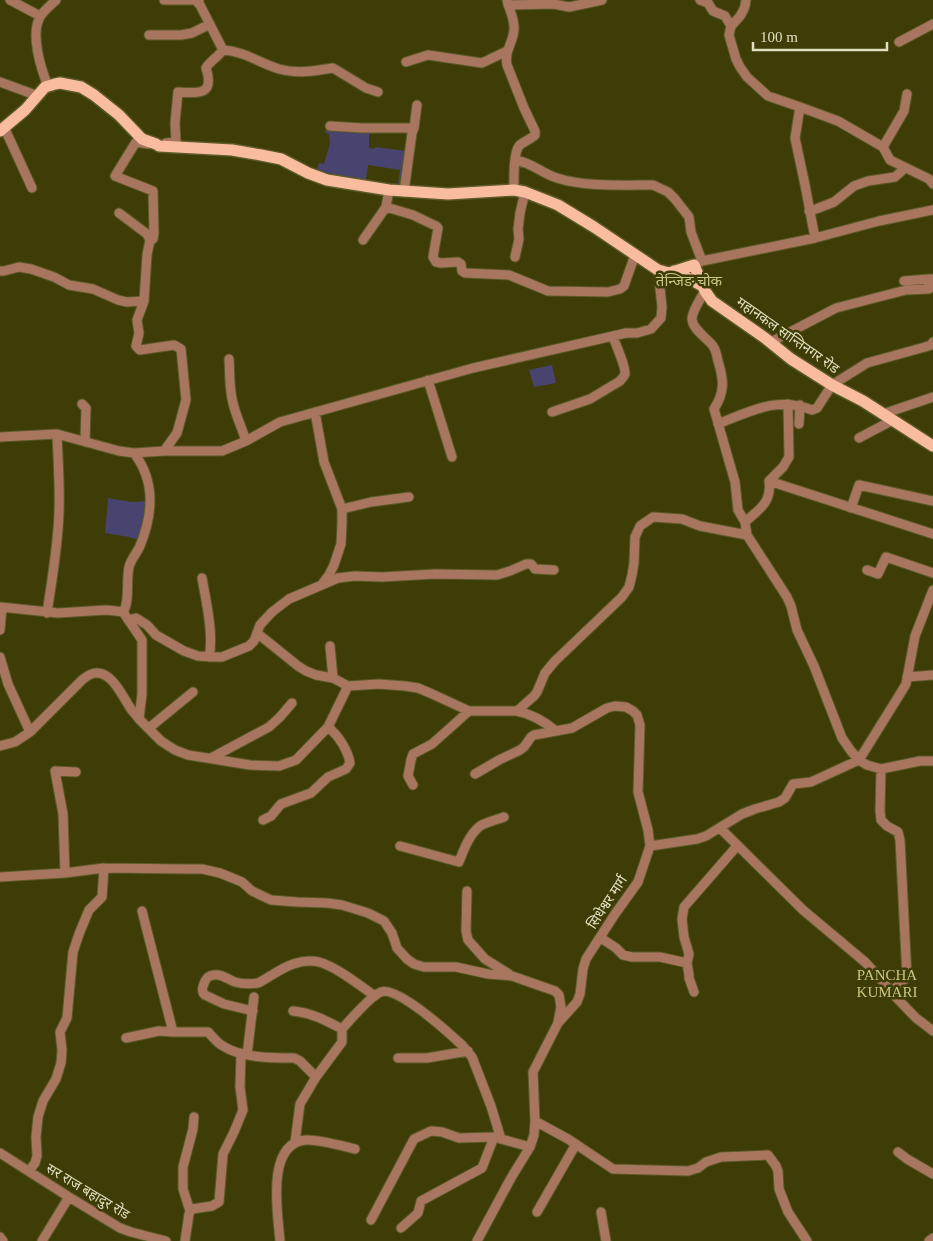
<svg xmlns="http://www.w3.org/2000/svg" width="933" height="1241" font-family="'Times New Roman','Noto Sans Devanagari',serif">
	<rect width="100%" height="100%" fill="#3e3c07"/>
	<path fill="#48446f" d="M326,128l46,3v3h-3v14l5,1 1,-2 31,4 -4,33h-4l2,-14 -32,-5 -2,15 -38,-7 -11,-3 2,-7 5,1 6,-21 -1,-9 -4,-1z
		M552,365l4,18 -22,4 -5,-17z
		M108,498l24,4 15,-1v12l-8,27 -10,-3 -24,-4z"/>
	<g fill="none" stroke-linecap="round" stroke-linejoin="round">
		<defs>
			<path id="minor" d="M10,0l30,16
				M164,0h35
				M199,0l-1,3 2,2 23,45
				M507,0c2,9 7,18 7,27 1,14 -10,22 -7,38l17,43 11,23v4c-4,4 -14,8 -16,11 -6,8 -5,34 -5,44
				M700,0l8,3 5,8 12,5 6,10 -2,9 7,24 4,8 7,10 21,19 32,11 38,14 45,26 7,13 39,19 4,5
				M508,5l46,-1 15,3 33,-7
				M731,26c8,-8 14,-14 15,-26
				M149,35h32l11,-2 18,-9
				M899,42l34,-18
				M406,62l22,-7 54,8 25,-12
				M0,82l38,14
				M48,86c-7,-17 -18,-52 -8,-69 3,-6 11,-12 16,-17
				M800,107l-5,31 10,47 10,53
				M330,126l32,2h52
				M4,127l28,61
				M166,143l10,-1 -1,-19 3,-31c20,1 37,4 28,-24 4,-7 12,-11 17,-18 20,1 37,13 56,19 18,5 36,2 54,-1l33,20 12,4
				M148,144l-12,-2 -21,34 38,15 1,42 -1,6 -3,1 -3,15 -3,46 -7,19 2,13 -3,13 4,4 34,-5 7,4 5,51 -9,33 -13,18
				M883,147l21,-36 3,-17
				M515,160c18,3 26,13 42,18 27,9 67,7 96,7l15,7 7,7 14,18 2,15 11,29
				M404,192l8,-59 2,-5 3,-23
				M386,207l27,8 23,11 2,2 -5,29 3,5 5,1 17,-1 3,2 1,7 3,2 44,2 39,16 60,1 12,-3 4,-3 11,-31
				M809,211l7,-2 18,-7 20,-16 14,-5 27,-4 10,-9
				M119,213l28,21 3,6
				M363,240l23,-33 3,-17
				M515,257l4,-18 -1,-10 2,-16 5,-21
				M694,265l8,-4 113,-23 64,-17 54,-11
				M0,271h4l15,-4 12,2 23,8 15,8 24,4 25,11 9,2 17,-1
				M904,281l24,-2
				M705,291c-4,7 -13,20 -13,28 0,10 16,20 21,27 3,4 4,10 5,15 6,19 7,31 -4,48l21,73 3,28 7,12 2,13 40,62 4,9 6,24 17,36 28,72 9,13 8,9 8,5 14,4 39,-8h13
				M771,342l65,-34 70,-18 23,-1 -1,-10h5
				M229,359c1,14 0,30 4,44 3,13 9,25 13,38
				M428,380l24,77
				M82,404l4,4 -1,34
				M315,412l9,50 18,47v15l-1,20 -7,21 -5,10 -6,8
				M552,412l38,-13 30,-18c2,-3 4,-4 5,-7 1,-8 -10,-30 -12,-38
				M883,414l50,-17
				M718,424c33,-13 59,-28 94,-14l5,-2 15,-23 35,-22 58,-16 6,-2 2,-3
				M799,424l1,-19
				M0,437l57,-3 62,17 15,2 30,-2h58l24,-10 34,-19 193,-54 140,-32 13,-3h11l14,-4 10,-11 1,-11 -4,-37
				M859,438l34,-18
				M769,481l164,53
				M851,508l8,-23 74,16
				M342,509l29,-7 38,-5
				M745,522c14,-13 27,-19 24,-41l14,-14 6,-10 -1,-53
				M867,570l11,4 8,-17 47,16
				M202,578c4,23 12,57 7,79
				M0,607l58,6 48,-3 10,1 7,1 19,28v54l-3,25 22,22 14,9 13,5 62,10 29,1 17,-6 32,-33 20,-41 31,-2 26,2 13,2 12,5 39,18h48l17,-15 3,-4 8,-19 10,-12 67,-64 7,-10 3,-12 2,-12 1,-26 5,-11 13,-9 29,2 18,7 47,9
				M123,612c7,-9 3,-32 6,-45 2,-8 8,-14 11,-21 13,-32 16,-64 -6,-93
				M47,613c5,-34 11,-67 12,-101 1,-26 -1,-52 -2,-78
				M128,620l8,-2 11,7 9,10 28,16 14,5 16,1h8l27,-11 5,-5 6,-16 12,-13 17,-13 49,-21 17,-2 27,1 53,-3 62,1 13,-4 16,-7h5l4,5 19,1
				M0,630l2,-22
				M257,633l41,33 8,5 10,4 17,3 15,8
				M330,646l3,32
				M0,657l8,27 22,48
				M907,677l26,-2
				M517,711c15,3 28,11 39,20l16,-3 35,-20 8,-2 11,1 7,4 4,4 3,10 -2,67 10,38 2,16
				M149,728l44,-36
				M0,746l15,-4 15,-10 52,-52c4,-3 8,-7 14,-7 17,-1 27,25 35,36 3,4 6,7 8,10
				M211,758l58,-31 11,-10 12,-14
				M881,769l-1,42 1,9 6,6 11,6 2,8 7,137 -16,15
				M475,774l24,-14 21,-10 4,-3 7,-10 3,-2 22,-4
				M413,785l-5,-9 3,-16 2,-6 19,-10 37,-33
				M263,820l8,-4 10,-12 30,-11 17,-16 18,-8 4,-6c-2,-13 -12,-28 -22,-36
				M720,828l83,82 62,52 14,15 12,15 25,26 17,13
				M400,846l59,16c5,-13 10,-27 21,-36 7,-4 16,-6 24,-9
				M65,873l-2,-59 -8,-43 21,1
				M0,877l65,-4 39,-5 82,1h16l18,4 22,9 10,9 19,9 26,2 30,1 15,2 26,8 16,8 8,12 5,15 10,11 7,5 10,3h32l32,7 24,2 43,15 4,4 2,12 -3,15
				M467,891l-1,40 2,9 17,19 24,15
				M142,911l31,121
				M601,938l15,10 7,7 9,2h28l27,6
				M694,992l-5,-14v-3l-2,-12 2,-9 -5,-17 -2,-18 2,-12 53,-61
				M253,1011l-29,-7 -19,-9c-1,-1 -2,-1 -2,-3 -2,-4 3,-15 7,-16 10,-4 17,3 25,6 7,2 17,2 23,1 5,-2 10,-6 14,-8 14,-9 30,-17 47,-13 18,5 40,23 56,34
				M293,1011c19,2 32,9 49,18
				M126,1038l33,-7 14,1h35c5,5 9,11 15,14 18,12 49,12 71,12l6,3 16,16
				M247,1055l7,-58
				M398,1058h29l41,-7
				M535,1121l33,18 45,30 75,2 10,-3 8,-6 15,-5 47,-2 8,11 2,5 1,18 9,23 19,29
				M295,1142l5,-38 16,-27 26,-35v-13c7,-8 30,-34 39,-37 16,-7 69,42 82,54l9,11 19,49 10,33
				M898,1152l9,7 26,15
				M0,1153l69,44 51,31 11,4 35,9
				M29,1171l6,-8 2,-7 -1,-19 2,-20 5,-16 13,-22 5,-16 1,-13 -2,-18 7,-14 6,-66 6,-18 10,-24 13,-13 2,-29
				M190,1211l-7,-22v-22l10,-38 1,-12
				M537,1212l39,-68
				M601,1212l5,29
				M371,1220l43,-81 17,-8 11,1 17,6 35,-1 36,10
				M401,1228l17,-15 3,-12 61,-33 12,-31
				M0,1237l3,4
				M42,1241l27,-44
				M185,1241l4,-27 3,-5 20,-3 7,-4 4,-48 11,-22 9,-22 -3,-23 1,-33
				M280,1241c-2,-26 -15,-98 26,-101 13,-1 36,6 49,9
				M477,1241l34,-63 19,-31 4,-12 1,-14 -2,-49 25,-49 19,-21 3,-8 3,-25 3,-10 29,-45 23,-32 12,-36 47,-7 9,-3 36,-22 13,-5 24,-7 6,-4 8,-14 18,-2 48,-22 41,-66 6,-10 9,-48 18,-46
				M929,1241l4,-3"/>
			<path id="major" d="M0,131l25,-21 20,-23 10,-3 5,-1 21,4 13,8 25,20 23,24 14,5 3,2 73,4 29,5 20,4 27,14 19,7 62,10 59,4 66,-4 11,2 33,13 36,22 64,43 11,3 25,-8 11,26 7,10 53,37 26,21 41,26 31,16 70,45
				M674,271l29,15"/>
		</defs>
		<use href="#minor" stroke="#5b5a28" stroke-width="11"/>
		<use href="#major" stroke="#5b5a28" stroke-width="14"/>
		<use href="#minor" stroke="#a8765e" stroke-width="9"/>
		<use href="#major" stroke="#f9bc9e" stroke-width="11"/>
	</g>
	<g text-anchor="middle" stroke-width="5" stroke-linejoin="round" paint-order="stroke">
		<g font-size="14" fill="#e0e0bf" stroke="#3e3c07">
			<text transform="translate(788 335) rotate(35)" y="5">महानकल सान्तिनगर रोड</text>
			<text transform="translate(607 902) rotate(-57)" y="5">सिधेश्वर मार्ग</text>
			<text transform="translate(88 1191) rotate(31)" y="5">सर राज बहादुर रोड</text>
		</g>
		<g font-size="15" fill="#c7c683" stroke="#3e3c07">
			<text x="689" y="286">तेन्जिङ चोक</text>
			<text x="887" y="980">PANCHA<tspan x="887" dy="17">KUMARI</tspan></text>
		</g>
	</g>
	<path d="M753 42v8h134v-8" fill="none" stroke="#e0e0bf" stroke-width="2.5"/>
	<text x="760" y="42" font-size="15" fill="#e0e0bf" stroke="#3e3c07" stroke-width="4" paint-order="stroke">100 m</text>
</svg>
